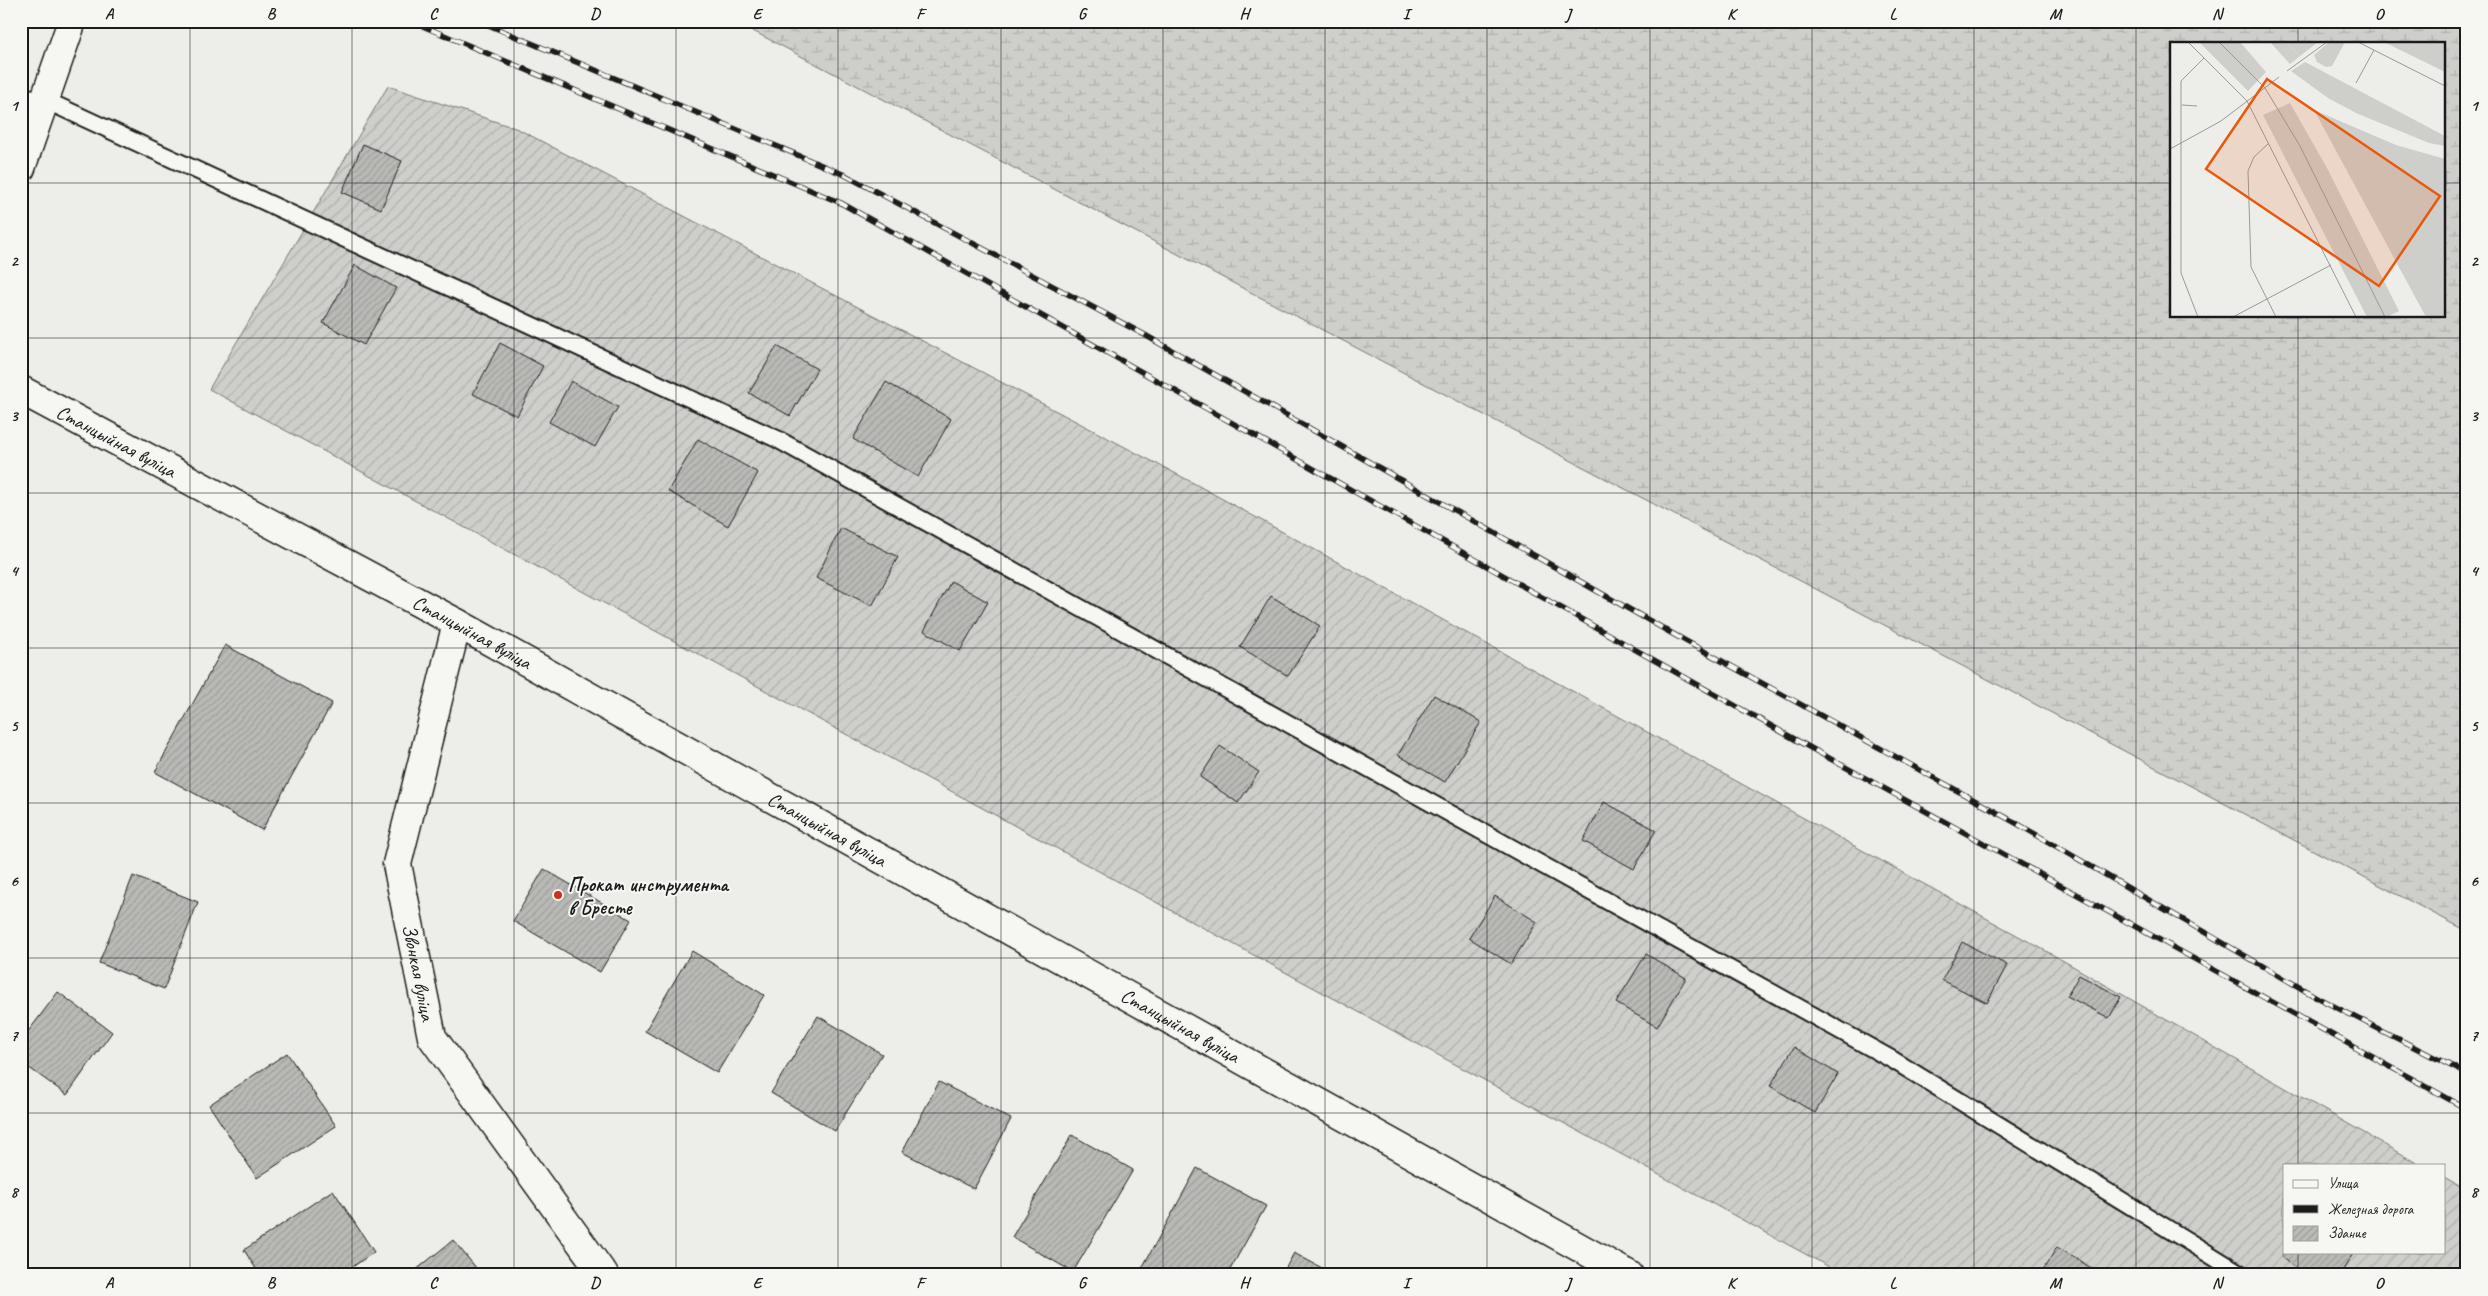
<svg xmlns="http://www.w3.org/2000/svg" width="2488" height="1296" font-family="Caveat,sans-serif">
	<defs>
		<pattern id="wetland-marsh" width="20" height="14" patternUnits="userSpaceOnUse" patternTransform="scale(1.25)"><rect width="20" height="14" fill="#cececb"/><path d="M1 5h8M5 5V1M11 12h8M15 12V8" fill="none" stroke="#b0b0ae"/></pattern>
		<pattern id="garden-furrows" width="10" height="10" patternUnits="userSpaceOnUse" patternTransform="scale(1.25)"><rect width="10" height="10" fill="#cececb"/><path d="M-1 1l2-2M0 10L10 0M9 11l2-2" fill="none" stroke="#b0b0ae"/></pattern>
		<pattern id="building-hatch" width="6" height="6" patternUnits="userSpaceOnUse" patternTransform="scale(1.25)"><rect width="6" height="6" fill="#b9b9b6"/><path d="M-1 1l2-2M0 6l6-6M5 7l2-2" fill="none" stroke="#9e9e9c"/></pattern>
	</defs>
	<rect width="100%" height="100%" fill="#edede9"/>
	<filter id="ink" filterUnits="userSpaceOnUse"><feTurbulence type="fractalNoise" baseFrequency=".02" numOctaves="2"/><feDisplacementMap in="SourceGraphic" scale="10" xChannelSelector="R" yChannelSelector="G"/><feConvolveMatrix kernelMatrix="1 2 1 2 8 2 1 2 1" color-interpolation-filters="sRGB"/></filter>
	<g filter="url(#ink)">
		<path fill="url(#wetland-marsh)" stroke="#757574" fill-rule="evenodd" d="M734,21h1733v910zM2172,44h272v272h-272z"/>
		<path fill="url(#garden-furrows)" stroke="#757574" d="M388,86l130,43 668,350 869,477 365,209h-136v87h160v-74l23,13v84h-623l-1635,-886z"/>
		<path fill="url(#building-hatch)" stroke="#1c1c1c" d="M363,144l39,17 -21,48 -39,-17z
			M355,265l41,23 -32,57 -41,-22z
			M500,343l43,23 -26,50 -44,-22z
			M777,346l40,23 -27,47 -41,-23z
			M571,381l47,26 -23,40 -46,-25z
			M886,382l65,37 -33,58 -65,-38z
			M698,439l60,34 -30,53 -60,-35z
			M841,528l57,29 -26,49 -56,-28z
			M951,581l37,21 -28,49 -36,-20z
			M1271,596l49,30 -32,50 -48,-29z
			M225,645l107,58 -70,127 -107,-58z
			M1434,695l47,27 -36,60 -47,-27z
			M1220,746l39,26 -21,31 -38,-26z
			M1604,802l52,28 -22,39 -51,-28z
			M544,869l87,51 -31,52 -87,-51z
			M133,876l65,26 -34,87 -65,-26z
			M1495,896l42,26 -26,42 -42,-26z
			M1962,942l45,23 -20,38 -45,-23z
			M692,951l72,44 -47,78 -72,-42z
			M1646,954l40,24 -29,49 -41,-24z
			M2079,975l42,22 -12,21 -42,-22z
			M58,992l54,40 -45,63 -46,-33v-21z
			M818,1016l64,38 -47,77 -64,-38z
			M1794,1047l44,27 -23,39 -45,-27z
			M287,1053l49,73 -79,52 -48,-73z
			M939,1082l72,37 -37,70 -72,-37z
			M1072,1135l61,35 -60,102 -61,-35z
			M1197,1168l69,38 -39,69h-73l-12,-7z
			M333,1190l41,62 -33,23h-81l-16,-25z
			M453,1240l29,35h-72z
			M2057,1247l46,28h-63z
			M2284,1252h70l-14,23h-33l-26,-18z
			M1294,1253l41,22h-53z"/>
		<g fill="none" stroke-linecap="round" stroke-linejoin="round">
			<defs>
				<path id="lane" d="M21,96l24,4 732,339 1116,621 350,215"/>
				<g id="street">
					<path d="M21,168l51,-147"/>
					<path id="s1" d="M21,390l436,233 1172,652"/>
					<path id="s2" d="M457,623l-60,241 35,173 172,238"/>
				</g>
			</defs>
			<use href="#lane" stroke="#1c1c1c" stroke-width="20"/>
			<use href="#street" stroke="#1c1c1c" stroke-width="31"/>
			<use href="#lane" stroke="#f6f6f2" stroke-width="16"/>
			<use href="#street" stroke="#f6f6f2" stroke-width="28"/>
			<defs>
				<path id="rail" d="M411,21l430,182 957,538 669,368
					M479,21l366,154 298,159 530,300 343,189 302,175 149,76"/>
			</defs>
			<use href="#rail" stroke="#1c1c1c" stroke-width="5.5"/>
			<use href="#rail" stroke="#f6f6f2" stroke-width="4" stroke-dasharray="11" stroke-linecap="butt"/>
		</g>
	</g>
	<path fill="none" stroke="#1c1c1c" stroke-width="1" stroke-opacity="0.55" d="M190,21v1254M352,21v1254M514,21v1254M676,21v1254M838,21v1254M1001,21v1254M1163,21v1254M1325,21v1254M1487,21v1254M1650,21v1254M1812,21v1254M1974,21v1254M2136,21v1254M2298,21v23M21,183h2151M2444,183h23M2298,316v849M21,338h2446M21,493h2446M21,648h2446M21,803h2446M21,958h2446M21,1113h2446M2298,1252v23"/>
	<circle fill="#c8321e" stroke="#f6f6f2" stroke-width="2" cx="558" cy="895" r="5"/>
	<g text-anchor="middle" stroke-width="4" stroke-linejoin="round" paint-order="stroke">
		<g font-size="20" fill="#1c1c1c" stroke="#f6f6f2">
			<text dy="7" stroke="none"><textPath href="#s1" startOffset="108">Станцыйная вуліца</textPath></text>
			<text dy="7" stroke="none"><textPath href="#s1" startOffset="512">Станцыйная вуліца</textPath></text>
			<text dy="7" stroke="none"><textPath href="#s1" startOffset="918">Станцыйная вуліца</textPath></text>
			<text dy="7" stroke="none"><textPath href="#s2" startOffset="359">Звонкая вуліца</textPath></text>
			<text dy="7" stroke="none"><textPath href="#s1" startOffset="1322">Станцыйная вуліца</textPath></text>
		</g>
		<g font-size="20" font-weight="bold" fill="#1c1c1c" stroke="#f6f6f2" text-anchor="start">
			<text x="568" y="891">Прокат инструмента<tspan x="568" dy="23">в Бресте</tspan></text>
		</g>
	</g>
	<g transform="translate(2170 42)">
		<rect width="275" height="275" fill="#edede9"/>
		<path d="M116,0h32l-18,14zM159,0h16l-13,24 -6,1 -9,-5 -3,-7zM214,0h61v30zM135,20l140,74v10l-16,-3 -73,-30 -28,-15 -37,-27z" fill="#cececb"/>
		<path d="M100,0h16l14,14 -10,8zM193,59l32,16 1,5 -3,2 -33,-16zM239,81l36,14v7l-19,-4 -17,-9z" fill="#cececb"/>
		<path d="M144,68l82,35 49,14v158h-19z" fill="#cececb"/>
		<path d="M29,0h41l26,30 -18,19zM120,61l37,65 72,143 -12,6h-20l-104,-202z" fill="#cececb"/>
		<path fill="none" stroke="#999997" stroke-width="1" d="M18,0l59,59 109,216M49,0l46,46 35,58 85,171M188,0l87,44M117,29l40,-29M186,41l18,-33M12,63l15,1M99,101l-15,14 -6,14 3,96 25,50M0,107l51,-28 58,-44M28,275l-17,-44v-192l23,-23M63,275l98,-52"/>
		<path fill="#e8590c" fill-opacity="0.15" stroke="#e8590c" stroke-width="2.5" d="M97,37l173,117 -61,90 -173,-117z"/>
		<rect width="275" height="275" fill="none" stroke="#1c1c1c" stroke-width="2.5"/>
	</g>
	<rect width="2488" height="1296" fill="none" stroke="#f6f6f2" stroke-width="55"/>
	<rect x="2283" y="1164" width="162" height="90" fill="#f6f6f2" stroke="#9f9f9c"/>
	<rect x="2293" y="1180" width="25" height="8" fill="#f6f6f2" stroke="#9f9f9c"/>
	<text x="2328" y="1188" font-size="15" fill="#1c1c1c">Улица</text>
	<rect x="2293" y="1205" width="25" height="8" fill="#1c1c1c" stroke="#9f9f9c"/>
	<text x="2328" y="1214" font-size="15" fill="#1c1c1c">Железная дорога</text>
	<rect x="2293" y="1226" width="25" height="15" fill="url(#building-hatch)" stroke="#9f9f9c"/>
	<text x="2328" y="1238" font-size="15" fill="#1c1c1c">Здание</text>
	<rect x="28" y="28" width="2432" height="1240" fill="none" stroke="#1c1c1c" stroke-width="2"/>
	<g font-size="16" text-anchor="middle" font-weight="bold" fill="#1c1c1c">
		<text x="109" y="19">A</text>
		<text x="271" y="19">B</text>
		<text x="433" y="19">C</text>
		<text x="595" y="19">D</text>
		<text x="757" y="19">E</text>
		<text x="920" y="19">F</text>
		<text x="1082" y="19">G</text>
		<text x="1244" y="19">H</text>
		<text x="1406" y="19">I</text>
		<text x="1568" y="19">J</text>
		<text x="1731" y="19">K</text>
		<text x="1893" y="19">L</text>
		<text x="2055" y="19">M</text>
		<text x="2217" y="19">N</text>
		<text x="2379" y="19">O</text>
		<text x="14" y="111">1</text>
		<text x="2474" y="111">1</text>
		<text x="14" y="266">2</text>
		<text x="2474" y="266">2</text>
		<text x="14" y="421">3</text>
		<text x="2474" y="421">3</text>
		<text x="14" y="576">4</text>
		<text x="2474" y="576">4</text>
		<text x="14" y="731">5</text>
		<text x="2474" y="731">5</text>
		<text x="14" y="886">6</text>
		<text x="2474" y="886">6</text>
		<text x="14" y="1041">7</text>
		<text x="2474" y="1041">7</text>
		<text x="14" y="1197">8</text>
		<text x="2474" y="1197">8</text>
		<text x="109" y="1288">A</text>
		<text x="271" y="1288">B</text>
		<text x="433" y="1288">C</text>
		<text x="595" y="1288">D</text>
		<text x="757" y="1288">E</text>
		<text x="920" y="1288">F</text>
		<text x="1082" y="1288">G</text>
		<text x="1244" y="1288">H</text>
		<text x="1406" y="1288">I</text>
		<text x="1568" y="1288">J</text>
		<text x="1731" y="1288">K</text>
		<text x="1893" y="1288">L</text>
		<text x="2055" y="1288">M</text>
		<text x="2217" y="1288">N</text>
		<text x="2379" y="1288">O</text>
	</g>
</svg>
